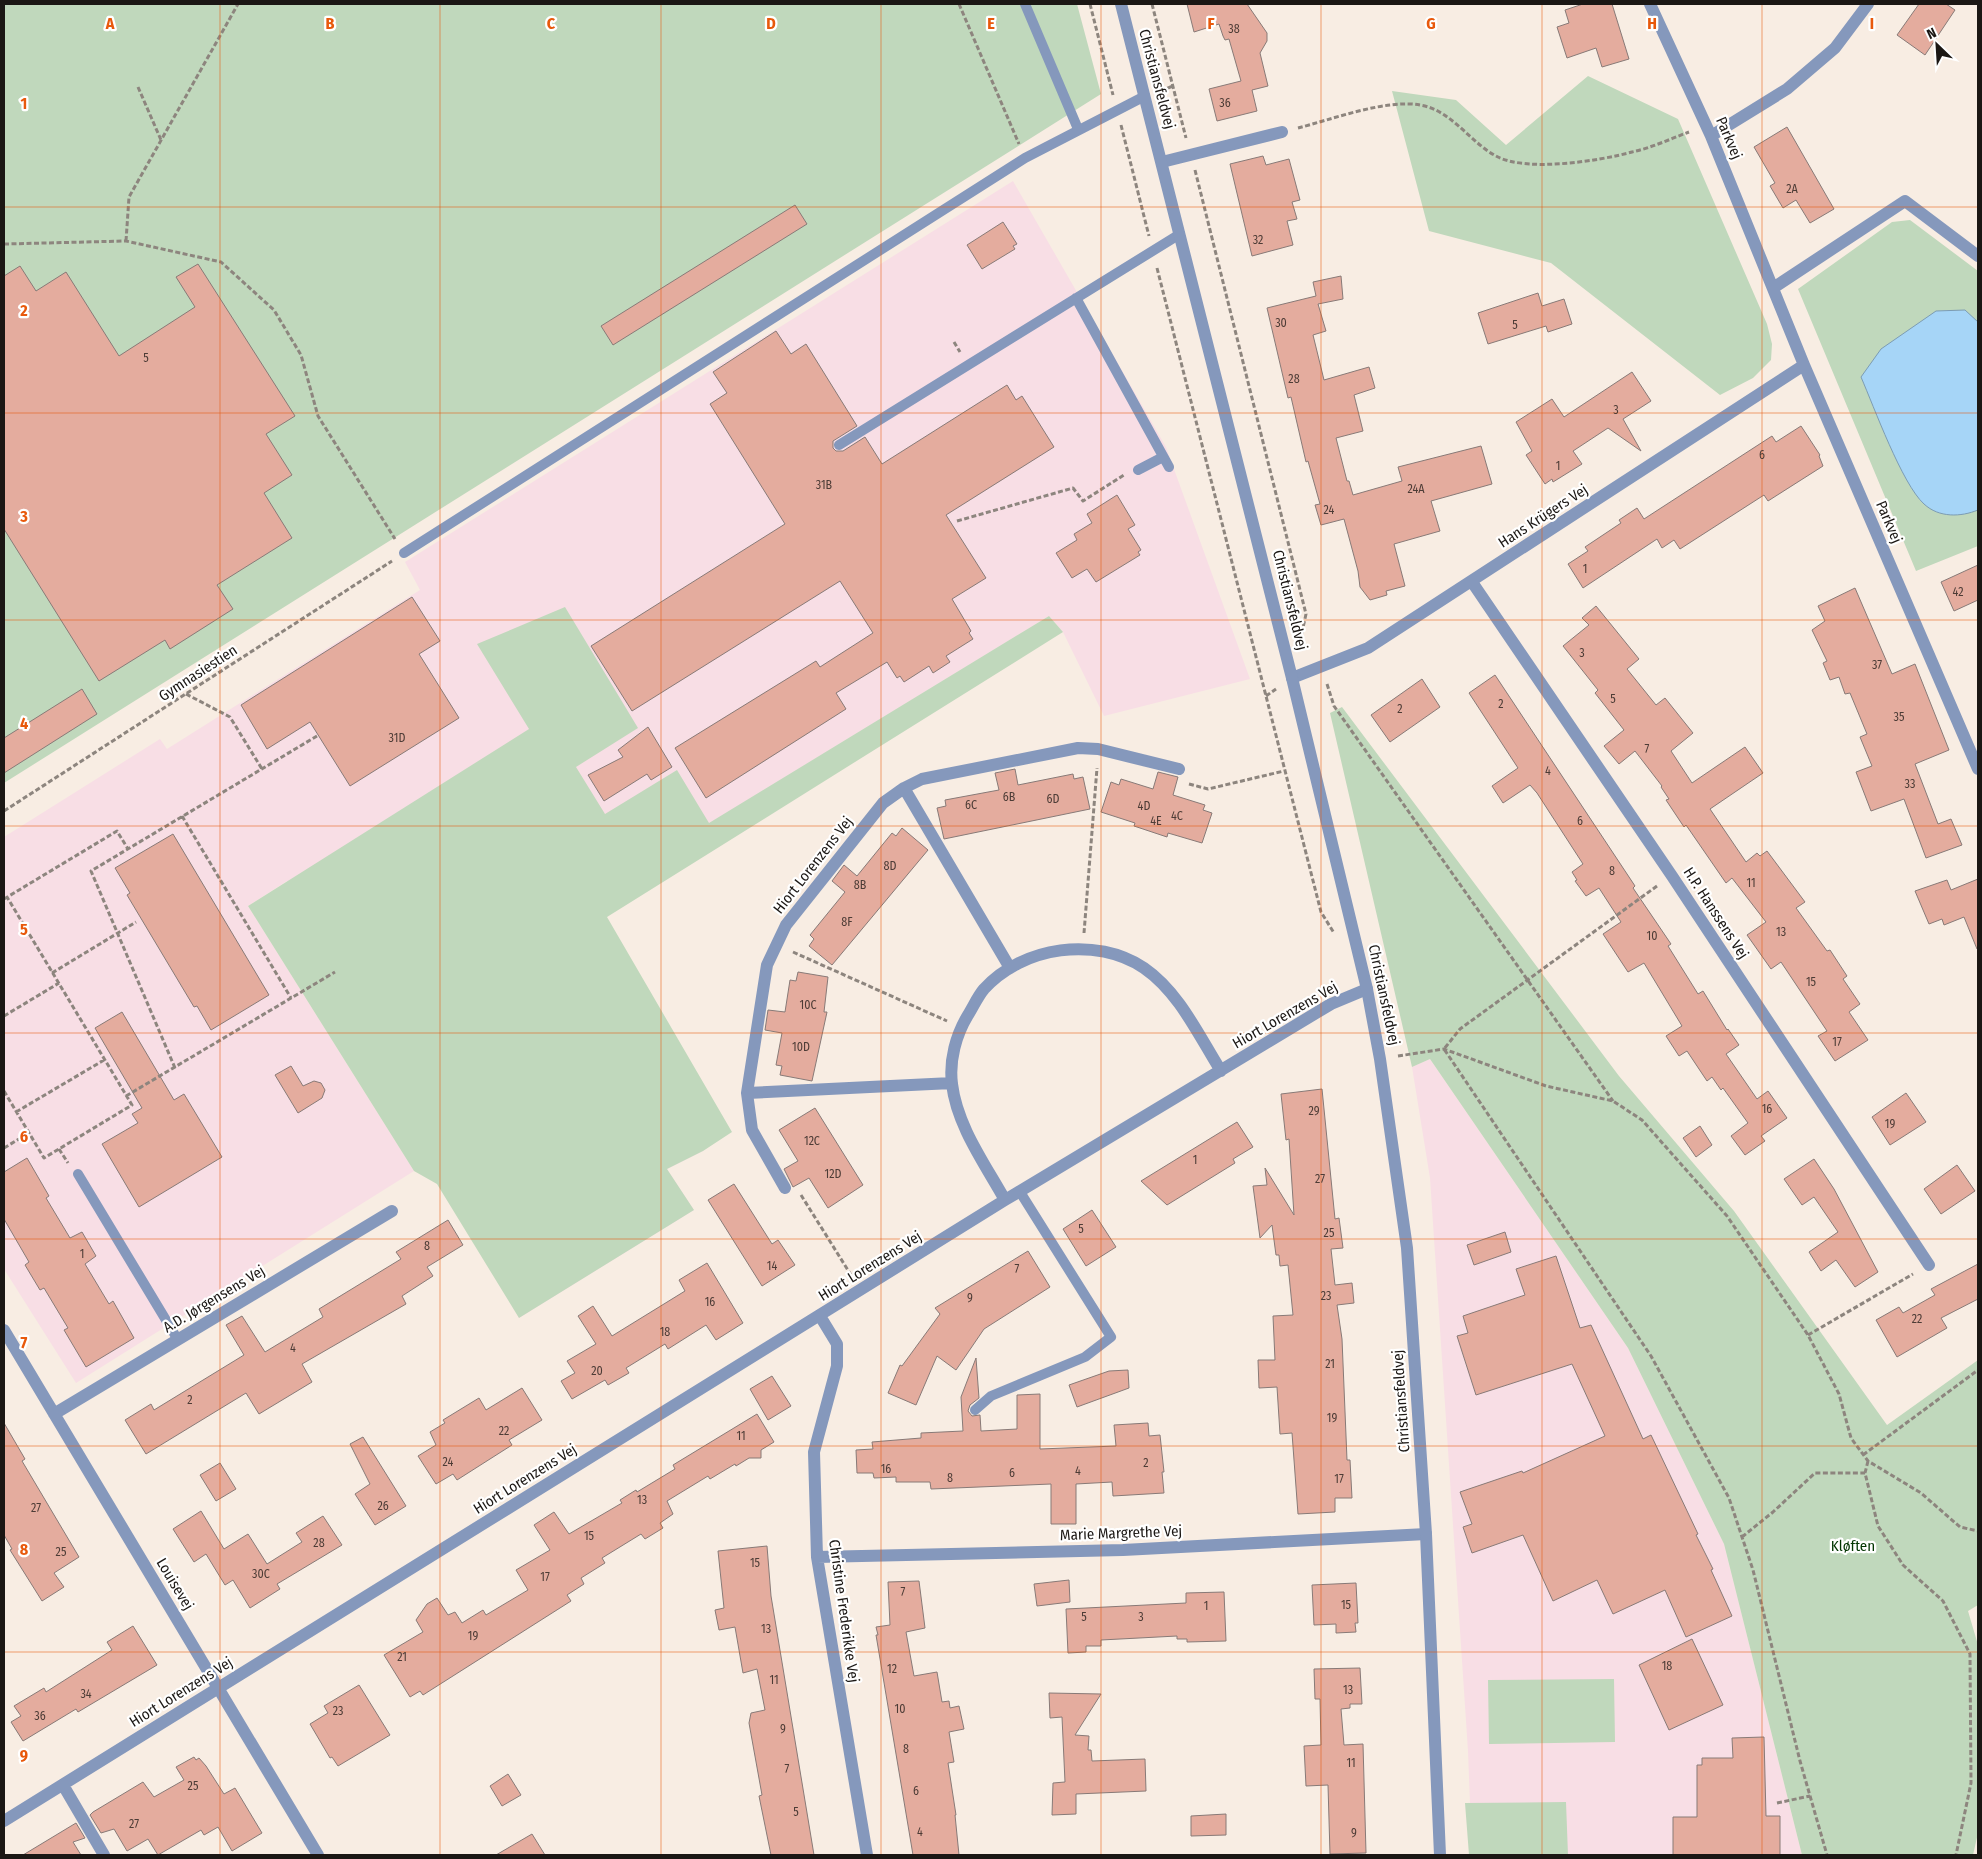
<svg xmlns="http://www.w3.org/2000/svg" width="1982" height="1859" font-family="'Fira Sans Condensed',sans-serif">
	<rect width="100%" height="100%" fill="#f8ede3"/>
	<path fill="#f8dee5" d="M1013,181l153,266 84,232 -146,37 -41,-84 -14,-16 -490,299 144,236 -36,18 27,41 -175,108 -232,-437 -39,25 166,265 -338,212 -72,-114v-432l156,-98 7,10 253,-159 -15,-28z
		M1430,1059l198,289 96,196 78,311h-330l-4,-104 -38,-573 -18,-111z"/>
	<path fill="#c0d8bc" d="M4,4h1073l24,90 -1097,689z
		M1588,76l90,43 89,205 5,20 -1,16 -18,18 -33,17 -169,-132 -122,-32 -37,-140 64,9 50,45z
		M1910,220l68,51v275l-62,25 -118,-282 94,-67z
		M565,607l73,121 -62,39 29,47 72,-44 32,53 340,-207 14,16 -456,285 125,215 -29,19 -36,18 27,41 -175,108 -82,-134 -23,-13 -166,-265 281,-177 -52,-85z
		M1342,707l277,369 115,135 153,214 91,-65v245l-10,6 10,34v188l-5,22h-171l-78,-311 -96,-196 -198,-289 -18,8 -82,-354z
		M1614,1679l1,63 -126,2 -1,-64z
		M1566,1802l2,53h-99l-4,-52z"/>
	<path fill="#a6d5f7" stroke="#7c9cb3" d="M1965,310l13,12v188c-17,7 -39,8 -54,-6 -22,-20 -50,-97 -63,-127l20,-28 55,-38z"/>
	<path fill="#e4ac9e" stroke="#887a77" d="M1187,4h60l20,29v8l-7,12 8,33 -16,4 5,21 -40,10 -8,-32 32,-8 -12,-42 -4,1 -2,-4 -4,-12 -25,8z
		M1583,4h29l17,55 -27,8 -6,-19 -29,10 -10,-31 12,-4 -4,-13z
		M1919,4h27l9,6 -30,45 -28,-20z
		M1787,127l47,82 -24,14 -14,-23 -13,8 -13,-22 5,-3 -21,-36z
		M1263,156l3,9 23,-6 11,41 -8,2 5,17 -10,2 6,24 -41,11 -22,-92z
		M795,205l12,19 -194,121 -12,-19z
		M1003,222l14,22 -4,2 2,3 -33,20 -15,-24z
		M198,264l97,152 -29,18 26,41 -28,18 28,45 -75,47 16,24 -63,40 -5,-9 -66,41 -95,-152v-253l16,-10 16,25 30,-19 53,84 76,-49 -19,-30z
		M1341,276l2,23 -25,5 8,27 -13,4 11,45 45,-13 6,21 -21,7 9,36 -27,7 11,43h2l4,14 49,-14 -4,-14 83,-21 11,38 -61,17 9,30 -46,13 11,42 -19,5 1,4 -17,5 -10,-13 -2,-16 -14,-52 -23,6 -6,-20 5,-1 -12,-43 -2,1 -15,-65 -3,1 -21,-90 49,-12 -3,-14z
		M1538,293l4,13 22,-7 8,25 -24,8 -2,-6 -58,18 -10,-31z
		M776,331l15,23 15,-10 51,82 -24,15v7l3,3h7l22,-14 17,27 125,-79 9,15 6,-4 32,51 -108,68 40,63 -34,21 19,32 -2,2 4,6 -27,17 4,6 -17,11 -4,-7 -25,16 -4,-6 -3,2 -10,-16 -51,31 10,16 -140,89 -31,-50 141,-87 4,6 53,-34 -33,-52 -208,130 -41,-65 194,-122 -75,-120 17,-11 -14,-21z
		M1632,372l19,29 -28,18 18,32 -33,-23 -35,23 9,13 -29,18 -1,-3 -7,5 -19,-29 6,-4 -16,-29 36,-23 12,18z
		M1801,426l19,29 -1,1 4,10 -55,35 -4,-6 -84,54 -6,-9 -12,8 -5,-9 -74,49 -15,-24 20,-13 -3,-4 36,-24 -2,-3 18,-12 7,11 128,-83 4,6z
		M1117,495l18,30 -7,4 13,21 -3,2 2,3 -44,27 -9,-13 -15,9 -16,-25 21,-13 -3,-6 18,-11 -5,-9z
		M1978,565v35l-24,11 -13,-29z
		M1855,588l37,86 23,-10 34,86 -34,14 23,60 13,-5 11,26 -36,13 -22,-59 -33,12 -15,-39 16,-6 -12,-29 7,-3 -17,-41 -5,1 -6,-17 -9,3 -7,-17 4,-2 -15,-31 13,-9 -7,-15z
		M412,597l28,44 -21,13 40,64 -109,68 -40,-64 -43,27 -26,-44z
		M1596,606l43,53 -12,10 29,36 9,-7 28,35 -22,18 21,32 53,-36 18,26 -53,36 36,53 11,-9 3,3 7,-5 38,51 -9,6 31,43 3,-1 17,26 -4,3 17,25 -11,8 19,28 -33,21 -17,-25 9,-5 -46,-69 -10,7 -24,-34 19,-13 -34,-44 -6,5 -40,-58 -2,2 -18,-27 3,-1 -8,-12 1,-1 -27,-35 -16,13 -15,-18 20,-16 -29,-37 3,-3 -35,-44 26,-21 -7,-7z
		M1495,675l140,211 -2,2 38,56 -3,2 30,48 5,-3 24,39 1,-1 11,16 -13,9 31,45 11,-8 19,27 -26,18 4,5 -20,14 -14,-19 17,-13 -25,-35 -2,2 -9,-13 -5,4 -20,-30 -8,5 -13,-20 16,-10 -38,-63 -16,9 -25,-38 18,-12 -22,-34 -13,8 -11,-15 2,-1 -5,-8 11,-8 -46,-71 -7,-8 -27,18 -11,-17 26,-18 -49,-75z
		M1422,679l18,28 -50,35 -19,-27z
		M82,689l15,25 -93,59v-35z
		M648,727l24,40 -21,13 -4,-6 -43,27 -16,-26 35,-18 -5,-7z
		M1015,769l3,16 55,-11 1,5 9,-2 7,32 -146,30 -7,-31 9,-2 -1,-6 54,-10 -4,-17z
		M1158,772l20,5 -5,18 32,10 -2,5 9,3 -10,30 -34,-10 -1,4 -33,-11 1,-3 -34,-11 10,-30 8,3 2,-6 32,10z
		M902,828l26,22 -96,115 -23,-19 5,-7 -4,-4 35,-43 -13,-11 12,-16 13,11 35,-43 4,3z
		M173,834l96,161 -58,35 -14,-24 -3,1 -67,-112 3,-2 -15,-25z
		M1978,879v70h-1l-13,-32 -20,8 -2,-6 -13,5 -14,-33 32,-11 4,10z
		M798,972l30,5 -4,35h3l-15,69 -32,-6 2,-9 -6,-1 6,-32 -17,-3 3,-20 17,2 5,-32 6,1z
		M122,1012l52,88 10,-6 38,63 -83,50 -37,-63 36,-21 -6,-9 10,-6 -47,-80z
		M291,1066l12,20 11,-5 7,2 4,7 -3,8 -24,15 -23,-38z
		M1322,1089l13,130 4,-1 4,30 -12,1 4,36 17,-2 2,20 -17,2 5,34 5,121h3l2,38h-17v14l-37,2 -6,-81 -12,1 -3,-47 -18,1 -1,-28h17l-2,-44 20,-1 -5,-50 -8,1 -1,-11h-3l-4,-30 -12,13 -7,-52 14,-1 -2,-17 29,47 -5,-76 -3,1 -5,-46z
		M1906,1093l20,29 -36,23 -18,-28z
		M815,1108l48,77 -35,23 -19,-30 -16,9 -9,-18 14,-8 -19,-31z
		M1237,1122l16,25 -20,12 2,4 -68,42 -26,-24z
		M1700,1126l12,19 -16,12 -13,-19z
		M27,1158l22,38 -3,2 24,40 12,-6 14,24 -11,8 24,40 4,-3 21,37 -48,29 -22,-37 4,-2 -24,-40 -4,2 -15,-25 4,-3 -25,-43v-47z
		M1814,1159l20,30 44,83 -23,15 -19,-27 -15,11 -12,-19 29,-20 -24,-35 -12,8 -18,-26z
		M1957,1165l18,26 -34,23 -17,-25z
		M734,1184l38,60 6,-4 17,25 -33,21 -54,-86z
		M1092,1210l24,37 -30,19 -23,-37z
		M448,1220l15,25 -36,22 6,9 -31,20 4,8 -104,60 10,18 -53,32 -13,-21 -100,61 -21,-34 26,-16 3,6 90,-55 -18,-30 16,-9 23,36 58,-35 -4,-8 82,-50 -5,-7z
		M1505,1232l6,20 -37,13 -7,-20z
		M1028,1251l22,36 -66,42 -28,41 -19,-14 -21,49 -28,-12 12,-28 2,1 38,-52 -5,-6z
		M1556,1256l24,72 11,-3 52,114 8,-4 47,99 -2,1 17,34 -2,1 21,46 -46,21 -21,-47 -52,24 -16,-34 -44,21 -30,-66 -51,18 -9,-26 9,-3 -12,-32 62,-21 1,2 82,-37 -33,-72 -96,31 -19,-59 11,-3 -5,-17 62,-21 -9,-26z
		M707,1263l36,60 -27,17 -10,-15 -38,24 -3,-5 -39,24 3,5 -21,12 -3,-5 -33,19 -11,-18 14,-8 -8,-12 29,-17 -18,-28 15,-10 19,30 73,-45 -6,-11z
		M1978,1264v35l-37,19 6,10 -50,29 -21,-37 23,-13 4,6 32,-18 -4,-6z
		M976,1358l3,40 -9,7 -2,6 4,5 8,-1 1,16 36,-2v-34l23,-1v55l76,-3 -2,-21 34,-2 1,13 11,-1 4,37h-2l2,21 -51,3 -1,-14 -36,2v40h-25v-40l-120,5 -1,-7h-34v-5l-22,1 -1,-5h-16l-1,-23 17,-1 -1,-7 49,-4v-5l42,-2 -2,-34z
		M1128,1370l1,18 -52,19 -8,-22 40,-14z
		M772,1376l19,30 -23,14 -18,-31z
		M522,1388l20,32 -33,20 3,5 -55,35 -4,-6 -17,10 -18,-28 18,-11 -6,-13 15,-9 -2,-3 36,-22 7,12z
		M757,1414l17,28 -13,8v8h-12l-13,8 -1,-2 -25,15 -2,-3 -41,25 6,13 -13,9 3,5 -18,11 -4,-5 -39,24 3,5 -24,15 3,6 -17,11 4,6 -148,94 -3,-4 -10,6 -26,-42 39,-23 -7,-12 11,-16 10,-6 11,17 7,-3 7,11 21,-13 3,5 42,-25 -12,-20 34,-20 -16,-25 20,-13 15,22 53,-31 -2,-3 16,-10 1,2 38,-23 -2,-4z
		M4,1423l21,36 -3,2 57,96 -25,16 10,14 -22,14 -32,-51 2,-1 -8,-14z
		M363,1437l43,69 -31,19 -20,-31 15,-10 -20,-40z
		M220,1463l16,26 -20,12 -16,-26z
		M201,1511l23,38 24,-15 19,30 35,-22 -6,-9 27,-17 19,29 -65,39 3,5 -30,19 -17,-28 -8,5 -19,-31 -12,8 -21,-33z
		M767,1546l4,50 43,259h-43l-12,-59 3,-1 -13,-72 2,-10 14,-3 -8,-41 -14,4 -8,-46 -16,3 -4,-20 9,-2 -6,-57z
		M1069,1580l1,22 -33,4 -3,-22z
		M919,1581l6,47 -19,4 8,44 23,-4 5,30 7,-1 1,7 9,-2 5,23 -15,3 5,30 -6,1 8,52h-1l4,40h-46l-37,-220h2l-2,-8 14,-2 -2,-43z
		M1356,1583l2,40h-3l1,9 -20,1v-9l-22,1 -2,-40z
		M1224,1592l2,49 -39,1v-3h-10v-3l-76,4v6h-15v6l-18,1 -2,-44 120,-6v-10z
		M133,1626l24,39 -79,47 -2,-3 -53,32 -12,-19 10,-6 -7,-10 30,-18 2,4 66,-42 -5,-8z
		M1692,1639l31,66 -54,25 -30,-65z
		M1360,1668l2,36h-12v4l-9,1 3,36 19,-1 3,109 -36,1 -2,-69 -22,1 -2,-40 17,-1 -1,-46h-5l-1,-30z
		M359,1685l31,50 -52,31 -6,-9 -2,1 -20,-34 18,-11 -4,-7z
		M1049,1693l52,1 -26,41 14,1 -1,14h3l1,11 53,-2 1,32 -70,3v20l-24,1 1,-32 12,-1 -3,-65 -12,1z
		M1764,1737l2,79h14v39h-107v-38h24v-52h5v-7h31l-1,-20z
		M194,1757l2,3 3,-2 7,8 18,28 11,-6 27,45 -30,18 -14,-24 -14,8 -3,-5 -43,25 -10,-16 -21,12 -13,-22 -13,4 -11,-18 3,-3 50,-30 11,15 30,-17 -8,-13z
		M508,1774l13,21 -19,11 -12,-20z
		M1226,1814v21l-35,1v-20z
		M76,1823l9,15 -12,4 8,13h-58z
		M532,1834l13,21h-49z"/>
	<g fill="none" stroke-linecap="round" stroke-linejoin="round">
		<path stroke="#8d857e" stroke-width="3" stroke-dasharray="5 2.5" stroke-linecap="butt" d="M959,4l60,140
			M1090,4l23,91
			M1152,4l34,134
			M138,87l23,53
			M1160,91l13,-5
			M1121,125l28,111
			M1298,128c35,-9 88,-29 122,-23 32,5 51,39 78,52 30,15 101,4 134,-5 19,-4 38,-13 57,-20
			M1195,170l111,444 -5,23
			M126,241l3,-44 109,-193
			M4,244l122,-3 95,21 53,48 27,45 17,61 77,123
			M1157,268l164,644 13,21
			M954,342l6,10
			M957,521l116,-33 10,13 41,-26
			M1327,684l7,22 279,395
			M186,694l44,23 32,52
			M1266,696l10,-7
			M1189,784l19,5 76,-18
			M4,811l388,-250
			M182,816l109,182
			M1657,886l-197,143 -16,20 207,307 78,142 24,72 47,191 27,94
			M4,899l113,-68 11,18
			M1084,933l13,-165
			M793,952l154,69
			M52,973l84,-51
			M4,1016l55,-33
			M1398,1056l46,-7 102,37 67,15 29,19 85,96 81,119 31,59 12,44 17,23 53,32 39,34 18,4
			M175,1068l-84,-197 226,-135
			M4,1091l40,67 88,-53 -125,-208
			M126,1096l209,-124
			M16,1112l88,-52
			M4,1148l25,-15
			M59,1149l9,14
			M801,1195l50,80
			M1808,1335l105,-61
			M1863,1455l115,-85
			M1868,1461l-3,12 13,53 25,39 40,36 27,53 1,129 -15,72
			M1742,1537l31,-25 42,-39h50
			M1777,1803l33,-7"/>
		<path stroke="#8598bc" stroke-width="10" d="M1025,4l53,125
			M1076,298l93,169
			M839,445l341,-211
			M1138,470l25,-13
			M404,553l621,-395 120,-62
			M78,1174l100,166
			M975,1410l16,-14 94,-39 26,-20 -91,-145"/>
		<path stroke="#8598bc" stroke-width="12" d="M1650,4l61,132 93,229 174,404
			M1711,136l76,-47 48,-41 33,-44
			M1162,162l120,-30
			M1773,288l132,-87 73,55
			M1472,582l200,294 257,389
			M1292,678l76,-30 436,-283
			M904,788l106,180
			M747,1093l205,-10
			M785,1188l-33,-58 -5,-37 20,-128 19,-40 97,-122 21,-15 18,-9 156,-31 20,1 81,20
			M1005,1200c-20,-36 -48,-74 -53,-116 -3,-24 4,-49 16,-69 5,-8 10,-19 16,-26 39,-43 112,-53 160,-21 35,24 55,68 77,103
			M820,1316l17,28v22l-23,86 3,105 50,298
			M4,1330l314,525
			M54,1414l338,-203
			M817,1557l306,-7 303,-16
			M63,1785l41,70
			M4,1821l1001,-621 326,-196 36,-15"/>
		<path stroke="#8598bc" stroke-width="12" d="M1121,4l171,674 75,311 13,70 27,189 19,286 14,321"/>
	</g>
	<path fill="none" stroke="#e8590c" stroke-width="1" stroke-opacity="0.55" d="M220,4v1851M440,4v1851M661,4v1851M881,4v1851M1101,4v1851M1321,4v1851M1542,4v1851M1762,4v1851M4,207h1974M4,413h1974M4,620h1974M4,826h1974M4,1033h1974M4,1239h1974M4,1446h1974M4,1652h1974"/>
	<g text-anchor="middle" stroke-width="4.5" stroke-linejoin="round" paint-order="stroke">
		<g font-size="12" fill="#4d3c36">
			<text x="1234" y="33">38</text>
			<text x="1225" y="107">36</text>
			<text x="1792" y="193">2A</text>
			<text x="1258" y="244">32</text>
			<text x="1281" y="327">30</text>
			<text x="1515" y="329">5</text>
			<text x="146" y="362">5</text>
			<text x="1294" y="383">28</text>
			<text x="1616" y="414">3</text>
			<text x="1762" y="459">6</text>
			<text x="1558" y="470">1</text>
			<text x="824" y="489">31B</text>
			<text x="1416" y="493">24A</text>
			<text x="1329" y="514">24</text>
			<text x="1585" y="573">1</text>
			<text x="1958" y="596">42</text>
			<text x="1582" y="657">3</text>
			<text x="1877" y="669">37</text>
			<text x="1613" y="703">5</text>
			<text x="1501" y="708">2</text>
			<text x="1400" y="713">2</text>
			<text x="1899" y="721">35</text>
			<text x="397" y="742">31D</text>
			<text x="1647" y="753">7</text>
			<text x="1548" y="775">4</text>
			<text x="1910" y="788">33</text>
			<text x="1009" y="801">6B</text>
			<text x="1053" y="803">6D</text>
			<text x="971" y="809">6C</text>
			<text x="1144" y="810">4D</text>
			<text x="1177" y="820">4C</text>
			<text x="1156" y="825">4E</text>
			<text x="1580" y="825">6</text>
			<text x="890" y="870">8D</text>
			<text x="1612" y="875">8</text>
			<text x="1751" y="887">11</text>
			<text x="860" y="889">8B</text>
			<text x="847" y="926">8F</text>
			<text x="1781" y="936">13</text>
			<text x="1652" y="940">10</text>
			<text x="1811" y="986">15</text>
			<text x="808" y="1009">10C</text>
			<text x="1837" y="1046">17</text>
			<text x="801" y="1051">10D</text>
			<text x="1767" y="1113">16</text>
			<text x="1314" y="1115">29</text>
			<text x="1890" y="1128">19</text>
			<text x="812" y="1145">12C</text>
			<text x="1195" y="1164">1</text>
			<text x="833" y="1178">12D</text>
			<text x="1320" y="1183">27</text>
			<text x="1081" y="1233">5</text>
			<text x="1329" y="1237">25</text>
			<text x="427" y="1250">8</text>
			<text x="82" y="1258">1</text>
			<text x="772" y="1270">14</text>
			<text x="1017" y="1273">7</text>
			<text x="1326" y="1300">23</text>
			<text x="970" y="1302">9</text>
			<text x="710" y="1306">16</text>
			<text x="1917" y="1323">22</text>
			<text x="665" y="1336">18</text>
			<text x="293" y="1352">4</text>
			<text x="1330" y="1368">21</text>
			<text x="597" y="1375">20</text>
			<text x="190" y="1404">2</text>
			<text x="1332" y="1422">19</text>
			<text x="504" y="1435">22</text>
			<text x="741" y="1440">11</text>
			<text x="448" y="1466">24</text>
			<text x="1146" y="1467">2</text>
			<text x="886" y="1473">16</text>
			<text x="1078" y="1475">4</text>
			<text x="1012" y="1477">6</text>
			<text x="950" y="1482">8</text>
			<text x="1339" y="1483">17</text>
			<text x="642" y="1504">13</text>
			<text x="383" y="1510">26</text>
			<text x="36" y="1512">27</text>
			<text x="589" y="1540">15</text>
			<text x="319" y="1547">28</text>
			<text x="61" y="1556">25</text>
			<text x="755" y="1567">15</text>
			<text x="261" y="1578">30C</text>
			<text x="545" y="1581">17</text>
			<text x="903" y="1596">7</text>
			<text x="1346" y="1609">15</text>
			<text x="1206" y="1610">1</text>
			<text x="1084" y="1621">5</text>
			<text x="1141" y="1621">3</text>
			<text x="766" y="1633">13</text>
			<text x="473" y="1640">19</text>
			<text x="402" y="1661">21</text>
			<text x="1667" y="1670">18</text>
			<text x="892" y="1673">12</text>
			<text x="774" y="1684">11</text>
			<text x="1348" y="1694">13</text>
			<text x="86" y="1698">34</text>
			<text x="900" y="1713">10</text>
			<text x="338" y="1715">23</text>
			<text x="40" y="1720">36</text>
			<text x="783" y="1733">9</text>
			<text x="906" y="1753">8</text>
			<text x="1351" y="1767">11</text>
			<text x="787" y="1773">7</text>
			<text x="193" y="1790">25</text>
			<text x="916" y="1795">6</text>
			<text x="796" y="1816">5</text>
			<text x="134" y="1828">27</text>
			<text x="920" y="1836">4</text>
			<text x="1354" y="1837">9</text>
		</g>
		<g font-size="15" fill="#1b1714" stroke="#fff">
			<text transform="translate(1157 79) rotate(75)" y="5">Christiansfeldvej</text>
			<text transform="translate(1729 138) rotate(67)" y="5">Parkvej</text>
			<text transform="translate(1543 516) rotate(-33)" y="5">Hans Krügers Vej</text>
			<text transform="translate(1889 522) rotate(67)" y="5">Parkvej</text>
			<text transform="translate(1290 600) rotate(76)" y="5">Christiansfeldvej</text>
			<text transform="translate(198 673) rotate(-33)" y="5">Gymnasiestien</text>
			<text transform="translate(813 865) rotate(-52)" y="5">Hiort Lorenzens Vej</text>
			<text transform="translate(1716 913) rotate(57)" y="5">H.P. Hanssens Vej</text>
			<text transform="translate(1384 995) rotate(78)" y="5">Christiansfeldvej</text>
			<text transform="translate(1285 1015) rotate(-30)" y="5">Hiort Lorenzens Vej</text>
			<text transform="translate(870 1266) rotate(-32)" y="5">Hiort Lorenzens Vej</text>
			<text transform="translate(214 1299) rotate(-31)" y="5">A.D. Jørgensens Vej</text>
			<text transform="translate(1401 1401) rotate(-94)" y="5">Christiansfeldvej</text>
			<text transform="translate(525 1479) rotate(-32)" y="5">Hiort Lorenzens Vej</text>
			<text transform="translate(1121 1533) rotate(-2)" y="5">Marie Margrethe Vej</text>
			<text transform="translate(175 1584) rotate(59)" y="5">Louisevej</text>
			<text transform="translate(844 1611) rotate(82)" y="5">Christine Frederikke Vej</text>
			<text transform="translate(181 1692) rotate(-32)" y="5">Hiort Lorenzens Vej</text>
		</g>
		<g font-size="15" fill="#023500" stroke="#fff">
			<text x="1853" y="1551">Kløften</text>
		</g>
	</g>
	<g font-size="16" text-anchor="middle" font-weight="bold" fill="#e8590c" stroke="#fff" stroke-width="4.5" stroke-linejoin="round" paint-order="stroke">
		<text x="110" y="29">A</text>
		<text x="330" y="29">B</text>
		<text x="551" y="29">C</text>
		<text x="771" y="29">D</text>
		<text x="991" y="29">E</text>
		<text x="1211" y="29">F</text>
		<text x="1431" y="29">G</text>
		<text x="1652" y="29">H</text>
		<text x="1872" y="29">I</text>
		<text x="24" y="109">1</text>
		<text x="24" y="316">2</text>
		<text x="24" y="522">3</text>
		<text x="24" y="729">4</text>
		<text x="24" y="935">5</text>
		<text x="24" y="1142">6</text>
		<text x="24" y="1348">7</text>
		<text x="24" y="1555">8</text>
		<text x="24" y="1761">9</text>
	</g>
	<rect width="1982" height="1859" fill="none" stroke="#1b1714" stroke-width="10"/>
	<g transform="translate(1937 45) rotate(335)" stroke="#ffffff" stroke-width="4" paint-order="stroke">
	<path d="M0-4L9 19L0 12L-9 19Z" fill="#1b1714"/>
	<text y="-8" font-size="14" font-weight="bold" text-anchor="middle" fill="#1b1714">N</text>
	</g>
</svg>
